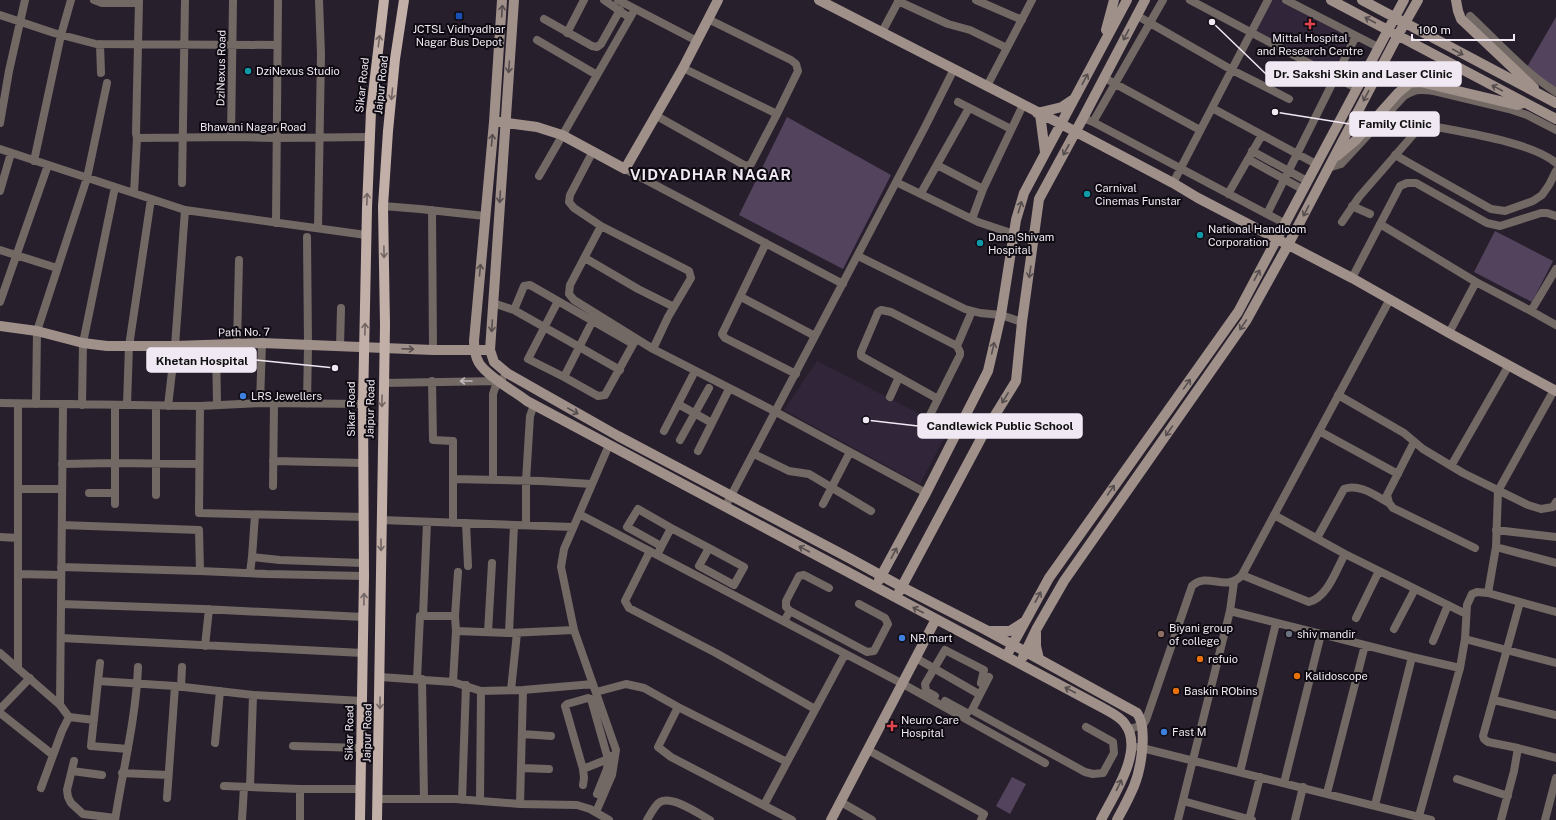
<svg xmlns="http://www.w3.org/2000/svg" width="1556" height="820" font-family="'Public Sans',sans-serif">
	<rect width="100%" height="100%" fill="#281f2d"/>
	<path fill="#312539" d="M1272,0h7l72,36 -20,36 -75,-40z
		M817,361l132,68 -29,55 -136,-74z"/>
	<path fill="#53435d" d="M1556,17v72l-29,-22z
		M787,117l104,58 -48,94 -104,-54z
		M1495,231l58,30 -21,41 -58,-30z
		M1012,777l14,7 -16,30 -14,-8z"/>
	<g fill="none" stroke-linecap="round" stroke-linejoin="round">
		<path stroke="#726965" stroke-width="8" d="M94,0l8,3h37
			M604,0l26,18
			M618,0l79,41
			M976,0l46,20
			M1190,0l166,88
			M1286,0l92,47
			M898,1l50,23 22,6 37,18
			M0,15l54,18 42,11 181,1
			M1136,15l96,55 57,29
			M1470,16c28,26 54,56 86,76
			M544,19l48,27 5,1 4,-3 19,-34
			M882,32l17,-32
			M567,33l17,-33
			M537,40l60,35
			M100,44l1,29
			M683,68l94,46 21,-43 -2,-7 -5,-4 -83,-41
			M1110,81l90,49
			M987,86l45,-86
			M958,102l53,27
			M1212,108l104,56
			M655,115l89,50 4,1 3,-2 26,-50
			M1083,118l10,4 191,101
			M1093,122l70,-122
			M0,123l9,-52 16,-71
			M231,137l2,-137
			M137,138l94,-1 45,1 93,-1
			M0,149l185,61 181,25
			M1252,151l55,30
			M592,153l-22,42 -1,7 5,6 27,18 88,45 2,7 -23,39 -15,32
			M1395,155l96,54 14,2 28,-10 9,-6 7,-10 7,-14
			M1248,159l54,30
			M34,161l27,-126 10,-35
			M937,165l46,24 40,-84
			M1328,168l13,-4 63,-68c12,-7 17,-7 30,-5l75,18 18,6 29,15
			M625,169l218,115
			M539,176l96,-167
			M896,182l82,40 36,12
			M182,183l3,-183
			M1173,183l95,-183
			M0,191l11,-38
			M134,193l3,-55 -1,-5 3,-133
			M921,193l48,-85
			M1228,194l34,-59
			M383,206l37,3 65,7
			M1352,206l18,8
			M432,210l1,140
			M1267,214l89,-178
			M972,219l11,-30
			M1342,222l17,-25 60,-69 8,-3 10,2c31,6 96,16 119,36
			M276,223l2,-223
			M1380,224l96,58 55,29
			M601,226l-31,59 -1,9 5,6 79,49 123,63 150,81
			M318,228l3,-174 -2,-54
			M307,237l1,108 -1,59
			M766,243l-44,91 3,4 71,36
			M0,250l57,18
			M858,256l107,53 15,4 21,2 21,7
			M585,258l53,31 36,18
			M1556,269l-25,42 25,14
			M1352,278l48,-92 7,-3h9l71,40 13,3 41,-13h6l9,3
			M741,297l74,39
			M558,301l-30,58 36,18 34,19 7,-1 31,-56
			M0,302l48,-137
			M493,303l21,7 106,60
			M514,310l10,-24 6,-1 103,59
			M881,310l10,2 66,34 3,6v3l-22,44 -77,-43v-4l17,-40z
			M1449,333l27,-51
			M237,343l2,-83
			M216,344l1,60
			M957,346l15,-35
			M340,347l1,-39
			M564,377l29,-57
			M432,381l1,59 20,1v82
			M383,383l117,-2
			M1338,395l66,38 19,16 40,24 65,32 13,4 12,-2 3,-5
			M890,397l9,-20
			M0,403l200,3 60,-3 103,1
			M260,403l2,-60
			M36,404l1,-73 50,-153 20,-95
			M678,404l34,19
			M82,405l1,-62 32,-156
			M115,405v99
			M127,405l2,-59 22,-147
			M156,406v89
			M168,406l7,-60 10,-136
			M200,406l-1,107 165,4
			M930,415l8,-16
			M664,431l31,-60
			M1319,431l79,43
			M680,440l29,-52
			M1414,442l-27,53 2,8 4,5 82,40
			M698,451l31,-62
			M754,454l35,17 20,3 62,37
			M273,461l90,2
			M62,464l52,-1 85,1
			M1451,466l58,-101
			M453,479l88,2 51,3
			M493,480v-86l2,-6 7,-9
			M273,486l1,-82
			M18,489h44
			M89,493h26
			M823,504l27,-52
			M725,507l200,-380 29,-58
			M579,514l324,170 142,79
			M255,515l-3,42 28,3 83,3
			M1274,515l71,39 121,60
			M381,520l192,7
			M466,523l2,43
			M62,525l137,5 1,41
			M526,525v-44l4,-65 4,-11
			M1496,530l60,7
			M0,537l18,1
			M1317,538l27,-49c15,-6 32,7 45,14
			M661,546l-34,-19 11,-18 33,19
			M1496,547l60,16
			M650,551l-25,50 4,7 87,45 99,56
			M657,555l14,-27 38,20 -10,18 35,19 10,-18 -35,-19
			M61,567l139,4 67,3 97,2
			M250,573l2,-16
			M18,574l43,1
			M1242,575l67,27c19,-5 27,-32 36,-48
			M1234,582l-4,29 182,46
			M1488,593l8,-46 2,-56 56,-101
			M1520,602l-37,134 1,3 4,3 30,6 38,10
			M61,604l142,5 160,8
			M790,611l77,41 7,-1 14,-27 -3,-6 -26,-14
			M423,616l4,-94
			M455,616l3,-44
			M1356,618l23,-47
			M784,621l6,-10 -4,-4v-6l13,-25 5,-1 25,13
			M1394,629l21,-40
			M456,631l53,2 65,-3
			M488,632l4,-69
			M509,633l5,-108
			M61,638l302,15
			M1465,639l91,24
			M1433,641l15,-36
			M205,646l4,-37
			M0,653l60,52 9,12 25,3
			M916,658l61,35
			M18,668v-264
			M380,677l73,5 28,9 42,-1 70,-6
			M989,677l-17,33 113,62 8,2 10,-1 11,-20 -1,-11 -27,-15
			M417,679l3,-63h35l1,15 -3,51
			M422,679l2,120
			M98,681l2,-18
			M181,687l1,-20
			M511,690l6,-57
			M596,692l30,-8 18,4 34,19
			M935,696l-9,-5 -1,-7 20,-34 39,20 -3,13
			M1494,700l62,15
			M945,701l22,12
			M60,705l3,-300
			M0,709l30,-31
			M0,713l53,42
			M1129,729l14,-4 3,-5 46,-134c16,-15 34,7 50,-11l148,-276
			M522,734l29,2
			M215,743l5,-52
			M293,746l68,2
			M1138,747l293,73
			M128,749l-37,-3 7,-65 77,5 78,9 109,6
			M868,750l116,64 -3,6
			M74,761l-7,29 1,7 3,6 12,11 32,4
			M787,762l-109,-55 -20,40 13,10 121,63
			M521,768l28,1
			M583,769l25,-10 2,-3
			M72,771l30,4
			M1240,772l36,-149
			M122,773l46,2
			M1457,779l51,17
			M1284,783l37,-149
			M583,785l1,-7 -1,-9 -18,-63 2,-2 21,-6 3,1 17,60 -1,10 -10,25
			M224,786l76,3h60
			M250,787l3,-92
			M41,788l21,-57 7,-14
			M300,789v31
			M1327,793l38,-148
			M167,798l8,-112
			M377,799h79l64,5 57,1 13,4 19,11
			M462,800l4,-115
			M480,800l1,-109
			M1183,801l69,19
			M841,802l31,18
			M520,804l3,-114
			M764,805l81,-151
			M1375,805l37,-148 48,11
			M596,812l16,-37 4,-25 -42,-120 -13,-63 3,-18 45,-104
			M1419,816l41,-148 5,-29 2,-34 5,-11 5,-2 11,1 68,19
			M115,820c8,-51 21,-102 23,-153
			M242,820l2,-33
			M647,820c3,-5 8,-15 13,-18 12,-7 39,12 50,18
			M1178,820l52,-209
			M1249,820l11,-43
			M1295,820l8,-33
			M1501,820l13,-49 4,-23
			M1545,820l11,-42"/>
		<path stroke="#9f908a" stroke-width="10" d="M502,0l-8,122 -20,219c0,8 1,15 5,22 8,13 35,28 48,38l576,307c7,4 18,9 22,16 20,26 -12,72 -24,96
			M514,0l-24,350 4,12 13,11 111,63 233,123 51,28 84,43 151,83c11,15 4,56 -3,73 -5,12 -11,23 -17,34
			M819,0l242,124 112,59 25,15 154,80 97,55 107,58
			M1331,0l225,119
			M1362,0l194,103
			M1456,0l2,11 3,8 73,69
			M1106,30l8,-30
			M1037,113l25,-6 12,-8
			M1040,114l5,38
			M500,122l37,5 25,8 63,34 58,-101 35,-68
			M1337,156l19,-16 42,-47 12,-10 10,-1 97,23 6,-2
			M0,326l37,5 46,12 24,3h68l87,-3 171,7h57
			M879,580l47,-87 62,-122 13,-56 15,-95 8,-27 103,-193
			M899,592l85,-159 32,-52 6,-59 17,-123 44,-81 62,-118
			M990,631h20l14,-9
			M1036,632v14l3,13
			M1009,651l40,-73 189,-266 166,-312
			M1023,657l14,-29 27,-47 182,-260 42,-76 110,-210 20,-35
			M831,820l105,-201"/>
		<path stroke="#c2afa7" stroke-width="10" d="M360,820l4,-244 -1,-172 4,-196 4,-97 13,-111
			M377,820l8,-495 -2,-119 5,-75 7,-72 9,-59"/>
	</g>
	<defs><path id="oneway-shaft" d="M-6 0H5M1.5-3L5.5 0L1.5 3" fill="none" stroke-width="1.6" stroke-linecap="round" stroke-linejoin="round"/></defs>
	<g stroke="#564d4e">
		<use href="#oneway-shaft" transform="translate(502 11) rotate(-86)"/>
		<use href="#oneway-shaft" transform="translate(1370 20) rotate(-152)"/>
		<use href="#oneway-shaft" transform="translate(1126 35) rotate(117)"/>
		<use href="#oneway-shaft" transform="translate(1458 52) rotate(28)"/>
		<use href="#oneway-shaft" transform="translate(509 67) rotate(94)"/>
		<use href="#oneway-shaft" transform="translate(1085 79) rotate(-62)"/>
		<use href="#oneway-shaft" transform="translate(1497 88) rotate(-152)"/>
		<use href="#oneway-shaft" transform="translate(1366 96) rotate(118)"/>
		<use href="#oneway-shaft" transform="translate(492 140) rotate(-85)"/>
		<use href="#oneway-shaft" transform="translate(1066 150) rotate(119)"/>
		<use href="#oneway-shaft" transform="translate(500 197) rotate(94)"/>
		<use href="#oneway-shaft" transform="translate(1020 207) rotate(-73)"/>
		<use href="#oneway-shaft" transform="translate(1306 211) rotate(118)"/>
		<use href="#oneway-shaft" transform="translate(480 270) rotate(-85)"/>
		<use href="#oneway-shaft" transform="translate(1030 272) rotate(98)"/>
		<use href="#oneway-shaft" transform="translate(1257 275) rotate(-62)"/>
		<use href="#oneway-shaft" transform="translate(1243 325) rotate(124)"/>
		<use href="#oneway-shaft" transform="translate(492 326) rotate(94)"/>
		<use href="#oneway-shaft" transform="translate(993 348) rotate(-77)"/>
		<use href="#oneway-shaft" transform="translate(408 349) rotate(2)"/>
		<use href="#oneway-shaft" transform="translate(1187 384) rotate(-55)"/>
		<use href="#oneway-shaft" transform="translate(1005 398) rotate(122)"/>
		<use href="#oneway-shaft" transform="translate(573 411) rotate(29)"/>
		<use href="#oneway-shaft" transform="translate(1169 431) rotate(125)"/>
		<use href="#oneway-shaft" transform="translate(1111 490) rotate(-55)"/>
		<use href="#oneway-shaft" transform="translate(804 549) rotate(-152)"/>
		<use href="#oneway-shaft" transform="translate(894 553) rotate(-62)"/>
		<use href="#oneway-shaft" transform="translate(1038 597) rotate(-61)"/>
		<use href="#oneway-shaft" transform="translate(918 610) rotate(-153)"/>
		<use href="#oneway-shaft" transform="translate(1070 690) rotate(-152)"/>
		<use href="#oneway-shaft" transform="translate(1119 785) rotate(-64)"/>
	</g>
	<g stroke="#716564">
		<use href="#oneway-shaft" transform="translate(379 41) rotate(-83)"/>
		<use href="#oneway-shaft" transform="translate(392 94) rotate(96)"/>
		<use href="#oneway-shaft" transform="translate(367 199) rotate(-88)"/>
		<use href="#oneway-shaft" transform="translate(384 252) rotate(89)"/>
		<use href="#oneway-shaft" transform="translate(365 329) rotate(-89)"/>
		<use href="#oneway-shaft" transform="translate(382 401) rotate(91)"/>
		<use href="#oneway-shaft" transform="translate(381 545) rotate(90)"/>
		<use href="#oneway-shaft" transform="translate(364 599) rotate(-89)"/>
		<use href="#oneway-shaft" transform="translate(380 703) rotate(91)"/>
	</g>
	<use stroke="#beb6bb" href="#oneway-shaft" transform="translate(466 381) rotate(-180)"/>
	<rect fill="#1a4fb4" stroke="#0e0a11" stroke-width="1.5" x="455" y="12" width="8" height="8" rx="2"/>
	<g fill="#e0444e" stroke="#0e0a11" stroke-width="1.5">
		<path d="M1308 18h4v4h4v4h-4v4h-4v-4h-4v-4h4z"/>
		<path d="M890 720h4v4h4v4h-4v4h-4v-4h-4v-4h4z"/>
	</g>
	<g fill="#0f9aa8" stroke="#0e0a11" stroke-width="1.5">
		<circle cx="248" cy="71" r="4"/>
		<circle cx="1087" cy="194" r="4"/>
		<circle cx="1200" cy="235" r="4"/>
		<circle cx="980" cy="243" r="4"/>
	</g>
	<g fill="#3f7fe0" stroke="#0e0a11" stroke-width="1.5">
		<circle cx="243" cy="396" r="4"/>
		<circle cx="902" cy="638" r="4"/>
		<circle cx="1164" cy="732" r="4"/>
	</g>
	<circle fill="#8d6e63" stroke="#0e0a11" stroke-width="1.5" cx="1161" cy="634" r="4"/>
	<circle fill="#6b7280" stroke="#0e0a11" stroke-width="1.5" cx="1289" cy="634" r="4"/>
	<g fill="#e8710a" stroke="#0e0a11" stroke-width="1.5">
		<circle cx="1200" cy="659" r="4"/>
		<circle cx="1297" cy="676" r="4"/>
		<circle cx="1176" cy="691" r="4"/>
	</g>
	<g text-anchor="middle" stroke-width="4" stroke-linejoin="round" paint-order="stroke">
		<g font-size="11" fill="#f0e9f4" stroke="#0e0a11" text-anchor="start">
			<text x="459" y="33" text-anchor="middle">JCTSL Vidhyadhar<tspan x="459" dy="13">Nagar Bus Depot</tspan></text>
			<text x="1310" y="42" text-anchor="middle">Mittal Hospital<tspan x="1310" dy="13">and Research Centre</tspan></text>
			<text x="256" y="75">DziNexus Studio</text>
			<text x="1095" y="192">Carnival<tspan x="1095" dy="13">Cinemas Funstar</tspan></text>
			<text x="1208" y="233">National Handloom<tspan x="1208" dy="13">Corporation</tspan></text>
			<text x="988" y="241">Dana Shivam<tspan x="988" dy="13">Hospital</tspan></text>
			<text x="251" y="400">LRS Jewellers</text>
			<text x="1169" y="632">Biyani group<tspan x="1169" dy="13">of college</tspan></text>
			<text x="1297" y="638">shiv mandir</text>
			<text x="910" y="642">NR mart</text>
			<text x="1208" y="663">refuio</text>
			<text x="1305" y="680">Kalidoscope</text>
			<text x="1184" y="695">Baskin RObins</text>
			<text x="901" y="724">Neuro Care<tspan x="901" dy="13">Hospital</tspan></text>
			<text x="1172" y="736">Fast M</text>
		</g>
		<g font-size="11" fill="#f0e9f4" stroke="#0e0a11">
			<text transform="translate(221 68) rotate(-89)" y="4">DziNexus Road</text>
			<text transform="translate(362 85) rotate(-84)" y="4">Sikar Road</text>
			<text transform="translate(381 85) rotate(-84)" y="4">Jaipur Road</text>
			<text x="253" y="131">Bhawani Nagar Road</text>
			<text transform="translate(244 332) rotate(-1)" y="4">Path No. 7</text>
			<text transform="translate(351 409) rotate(-90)" y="4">Sikar Road</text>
			<text transform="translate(370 409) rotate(-89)" y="4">Jaipur Road</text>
			<text transform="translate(349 733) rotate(-89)" y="4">Sikar Road</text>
			<text transform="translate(367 733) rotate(-89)" y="4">Jaipur Road</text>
		</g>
		<g font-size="15" font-weight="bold" letter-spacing="1" fill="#f0e9f4" stroke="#0e0a11">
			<text x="711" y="180">VIDYADHAR NAGAR</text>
		</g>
	</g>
	<path fill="none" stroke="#f0e9f4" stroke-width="1.5" d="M1212 22L1266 74M1275 112L1350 124M335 368L256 360M866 420L918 426"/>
	<g fill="#f0e9f4" stroke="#0e0a11" stroke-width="1.5">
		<circle cx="1212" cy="22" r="4"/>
		<circle cx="1275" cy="112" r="4"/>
		<circle cx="335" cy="368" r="4"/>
		<circle cx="866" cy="420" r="4"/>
	</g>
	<g fill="#f0e9f4" stroke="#f0e9f4" stroke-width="1.5">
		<rect x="1266" y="62" width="195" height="24" rx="4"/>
		<rect x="1350" y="112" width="89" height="24" rx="4"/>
		<rect x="147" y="348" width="109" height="24" rx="4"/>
		<rect x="918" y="414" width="164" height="24" rx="4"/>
	</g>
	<g font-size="12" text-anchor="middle" font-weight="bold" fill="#111">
		<text x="1363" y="78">Dr. Sakshi Skin and Laser Clinic</text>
		<text x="1395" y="128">Family Clinic</text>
		<text x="202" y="365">Khetan Hospital</text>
		<text x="1000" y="430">Candlewick Public School</text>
	</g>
	<path d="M1412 34v6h102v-6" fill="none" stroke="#f0e9f4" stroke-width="2"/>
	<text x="1418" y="34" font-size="12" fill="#f0e9f4" stroke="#0e0a11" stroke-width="3" paint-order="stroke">100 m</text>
</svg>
